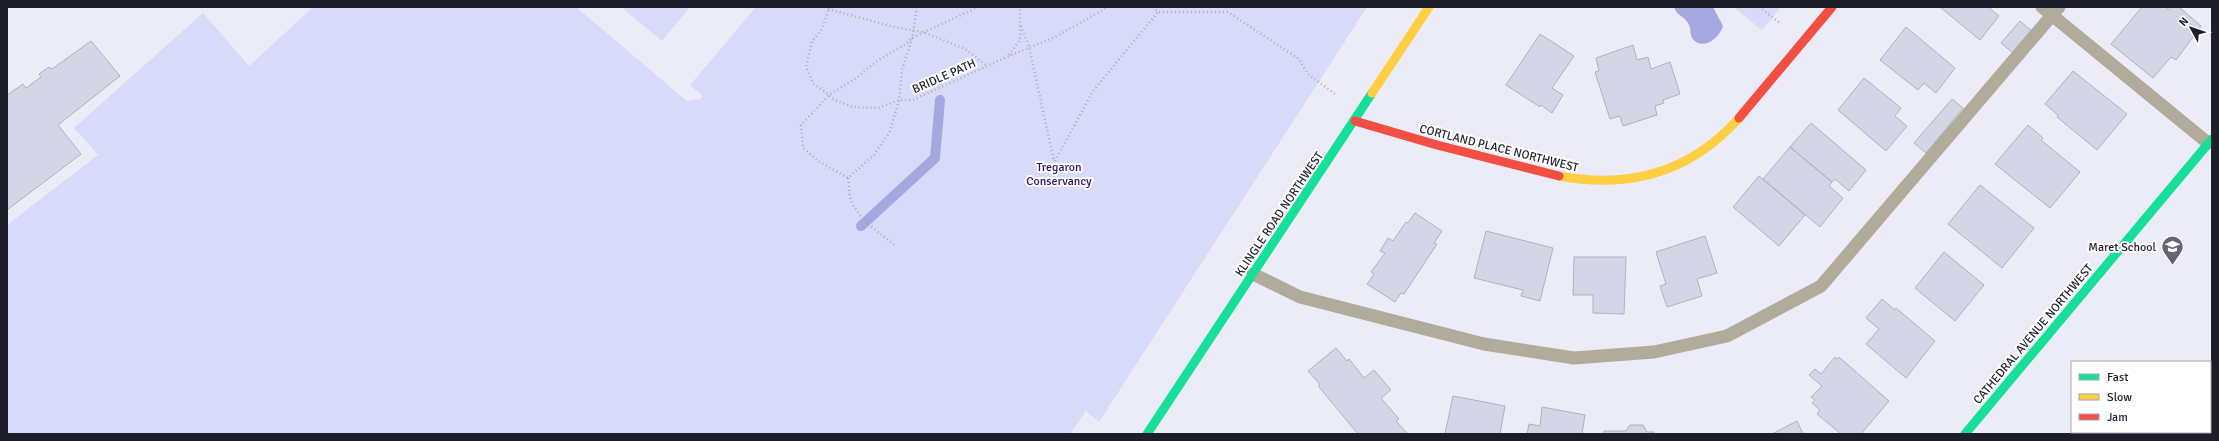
<svg xmlns="http://www.w3.org/2000/svg" width="2219" height="441" font-family="Signika,sans-serif">
	<rect width="100%" height="100%" fill="#ebecf8"/>
	<path fill="#d8dafa" d="M313,7h263l111,94 13,-2 3,-3 -13,-11 66,-78h611l-268,415 -13,-11 -16,23h-1063v-209l91,-70 -24,-27 129,-115 46,53z
		M621,7h69l-28,34z
		M1733,7h48l-19,23z"/>
	<path fill="#a5a7e0" d="M1674,7h39l10,19c-3,12 -21,26 -31,12 -2,-4 -1,-11 -4,-15 -5,-8 -11,-7 -14,-16z"/>
	<g fill="none" stroke-linecap="round" stroke-linejoin="round">
		<path stroke="#a5a7e0" stroke-width="10" d="M861,226l74,-68 5,-58"/>
	</g>
	<path fill="#d4d5e7" stroke="#b0b1bc" d="M1940,7h48l11,9 -19,24z
		M2142,7h24l3,3 2,-3h8l22,19 -25,34 -5,-3 -18,21 -42,-34z
		M2020,21l13,11 -19,22 -13,-11z
		M1906,27l49,41 -19,25 -12,-10 -6,7 -38,-30z
		M1540,34l34,22 -22,32 11,7 -11,18 -11,-8 -1,2 -34,-22z
		M91,41l29,35 -62,49 23,29 -74,56v-115l16,-11 3,4 15,-11 -2,-3 10,-7 3,2z
		M1633,45l4,15 11,-3 3,12 19,-7 10,32 -17,6 1,3 -9,3 2,9 -34,11 -3,-10 -10,3 -15,-47 4,-1 -3,-13z
		M2073,71l54,43 -30,36 -40,-33 1,-2 -13,-11z
		M1864,78l37,30 -6,8 12,10 -21,25 -48,-41z
		M1952,99l11,9 -37,45 -12,-10z
		M1811,123l55,47 -17,21 -14,-12 -3,3 -42,-35z
		M2028,125l15,13 -2,2 39,32 -30,36 -55,-44z
		M1790,147l42,35 -3,4 14,12 -23,29 -57,-48z
		M1759,176l46,39 -26,31 -46,-39z
		M1980,185l54,43 -32,40 -54,-44z
		M1415,213l27,18 -8,12 3,1 -33,50 -3,-1 -6,9 -28,-18 7,-10 -3,-2 14,-19 -5,-2 8,-13 5,3 13,-19 2,1z
		M1486,231l67,17 -13,53 -19,-5 2,-6 -49,-12z
		M1705,236l12,37 -20,6 5,17 -35,11 -7,-21 6,-2 -10,-32z
		M1944,252l40,33 -29,36 -40,-33z
		M1574,257h52l-2,57 -31,-1v-18h-20z
		M1882,299l13,11 1,-2 39,33 -29,37 -40,-34 13,-15 -13,-11z
		M1336,348l11,13 2,-2 15,19 10,-8 17,20 -10,8 18,21 -3,2 11,12 -2,1h-47l-39,-47v-4l-11,-12z
		M1835,357l2,2 2,-2 50,44 -28,33h-20l-24,-20 3,-4 -8,-7 3,-3 -4,-3 11,-11 -13,-11 6,-6 6,5z
		M1453,396l52,10 -5,28h-55z
		M1542,407l43,8 -3,19h-55l2,-10 11,2z
		M1797,421l6,13h-31z
		M1630,425h13l4,7h7v2h-50v-3h22z"/>
	<g fill="none" stroke-linecap="round" stroke-linejoin="round">
		<path stroke="#b1aca6" stroke-width="2.5" stroke-dasharray="1 3" stroke-linecap="butt" d="M830,7l-9,24 -9,10 -6,26 7,16 22,17 18,7 25,1 21,-8h14l96,-44 46,-19 53,-30
			M917,7l-5,31 66,-31
			M1153,7l5,5h70l71,47 9,15 27,20
			M1759,7l21,16
			M828,9l66,18 29,5 42,17 22,17
			M1021,26l8,21 25,114
			M912,38l-10,32 -3,30 -9,31 -16,24 -26,23 -28,-16 -17,-14 -2,-23 28,-30 27,-17 21,-17 29,-17z
			M1009,55l11,-15v-33
			M1055,161l38,-70 65,-79
			M848,178c1,6 1,13 2,19 5,20 31,37 46,49"/>
		<path stroke="#b2aa9b" stroke-width="13" d="M2042,7l166,136
			M1253,274l47,23 184,47 90,14 80,-6 73,-16 94,-50 238,-279"/>
		<path stroke="#16e098" stroke-width="9" d="M1147,434l225,-341
			M1965,434l247,-295"/>
		<path stroke="#ffcf43" stroke-width="9" d="M1372,93l57,-86
			M1559,176c70,13 132,-4 180,-58"/>
		<path stroke="#f24e42" stroke-width="9" d="M1739,118l93,-111
			M1355,121l82,24 122,31"/>
	</g>
	<defs>
		<symbol id="school-pin" viewBox="-11 -11 22 30"><path d="M0 17L-7.5 6A9.5 9.5 0 1 1 7.5 6Z" fill="#656672" stroke="#fff"/><path d="M0-5L7-2L0 1L-7-2ZM-4 1L0 2.5L4 1V4Q0 6-4 4Z" fill="#fff"/></symbol>
	</defs>
	<g fill-rule="evenodd">
		<use href="#school-pin" x="2160" y="234" width="25" height="34"/>
	</g>
	<g text-anchor="middle" stroke-width="4" stroke-linejoin="round" paint-order="stroke">
		<g font-size="12" fill="#1d1e2a" stroke="#fff">
			<text transform="translate(944 76) rotate(-24)" y="4">BRIDLE PATH</text>
			<text transform="translate(1499 148) rotate(14)" y="4">CORTLAND PLACE NORTHWEST</text>
			<text transform="translate(1279 214) rotate(-56)" y="4">KLINGLE ROAD NORTHWEST</text>
			<text transform="translate(2033 334) rotate(-50)" y="4">CATHEDRAL AVENUE NORTHWEST</text>
		</g>
		<g font-size="12" fill="#25126d" stroke="#fff">
			<text x="1059" y="171">Tregaron<tspan x="1059" dy="14">Conservancy</tspan></text>
		</g>
		<g font-size="12" fill="#1d1e2a" stroke="#fff" text-anchor="end">
			<text x="2156" y="251">Maret School</text>
		</g>
	</g>
	<rect width="2219" height="441" fill="none" stroke="#1d1e2a" stroke-width="16"/>
	<rect x="2071" y="361" width="140" height="72" fill="#ffffff" stroke="#a5a5aa"/>
	<rect x="2079" y="374" width="20" height="6" fill="#16e098" stroke="#a5a5aa"/>
	<text x="2107" y="381" font-size="12" fill="#1d1e2a">Fast</text>
	<rect x="2079" y="394" width="20" height="6" fill="#ffcf43" stroke="#a5a5aa"/>
	<text x="2107" y="401" font-size="12" fill="#1d1e2a">Slow</text>
	<rect x="2079" y="414" width="20" height="6" fill="#f24e42" stroke="#a5a5aa"/>
	<text x="2107" y="421" font-size="12" fill="#1d1e2a">Jam</text>
	<g transform="translate(2191 28) rotate(310)" stroke="#ffffff" stroke-width="3" paint-order="stroke">
	<path d="M0-3L7 15L0 10L-7 15Z" fill="#1d1e2a"/>
	<text y="-6" font-size="11" font-weight="bold" text-anchor="middle" fill="#1d1e2a">N</text>
	</g>
</svg>
